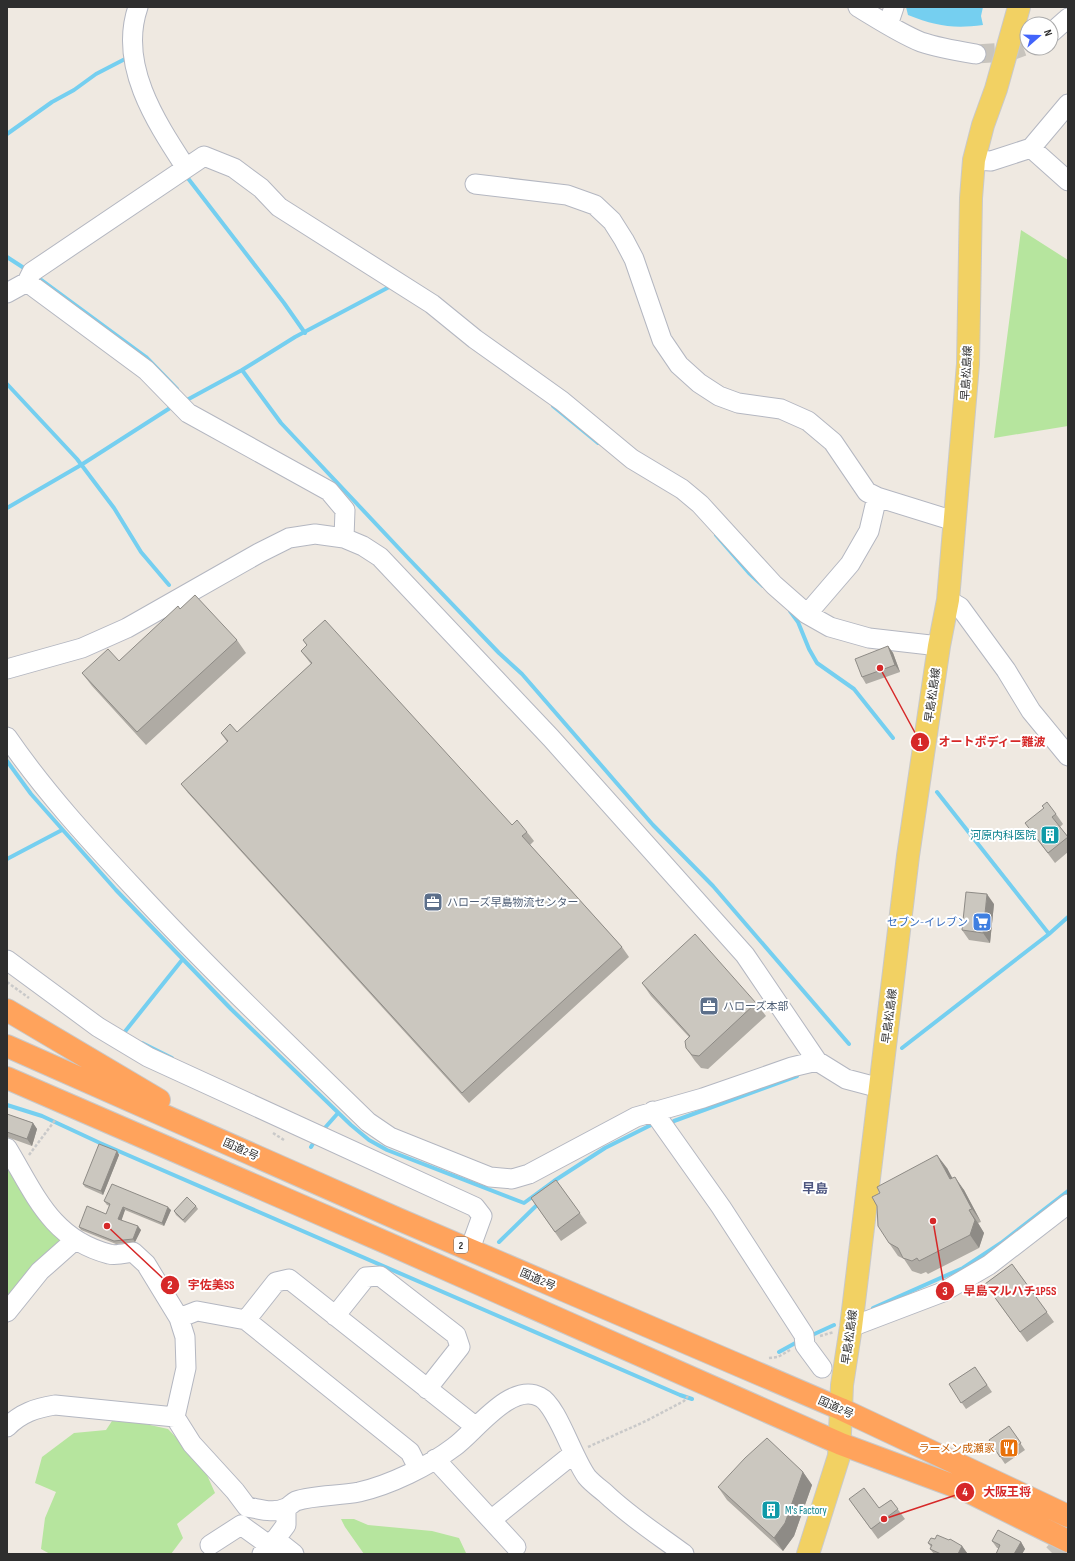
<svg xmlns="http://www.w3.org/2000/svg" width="1075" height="1561" font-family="'Sofia Sans Condensed','Noto Sans JP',sans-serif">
	<rect width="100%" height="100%" fill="#efe9e1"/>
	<path fill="#b6e59e" d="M1021,230l47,30v166l-74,12z
		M7,1164l56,77 -56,57z
		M112,1421l29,2 27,6 22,23 17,23 8,18 -38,31 6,14 -12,16h-121l-9,-5 4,-31 11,-26 -21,-9 7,-26 32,-24 32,-3z
		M341,1519h13l14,6 64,6 27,7 7,15 -102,1 -19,-27z"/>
	<path fill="#75cff0" d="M906,7h77l-2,9 2,9c-30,4 -47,1 -75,-10z"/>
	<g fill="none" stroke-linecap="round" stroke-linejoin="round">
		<path stroke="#75cff0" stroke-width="4" d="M7,134l45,-32 22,-12 22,-16 29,-15
			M187,177l97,126 21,30
			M7,257l20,13
			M36,276l110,81 31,32
			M242,370l39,53 127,135 91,95 23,21 131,151 60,61 136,158
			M7,384l70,75 37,49 27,44 28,33
			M185,401l57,-31 53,-33 96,-51
			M553,406l45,37
			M7,508l74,-43 89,-57
			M716,535l33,38 14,13
			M790,611l8,11 11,27 8,14 37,26 39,49
			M7,761l24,33 85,96 115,119 120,116 18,15 18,10 137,53 30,-22 51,-33 48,-24
			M937,792l112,142
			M7,859l55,-29
			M123,1034l59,-74
			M142,1043l30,15
			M902,1048l147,-114 19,-17
			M7,1105l35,11 58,27 580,252 12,4
			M674,1121l123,-45
			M323,1130l15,-17
			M311,1147l3,-5
			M499,1242l40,-39
			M873,1308l90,-40 38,-25 67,-52
			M810,1336l24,-11
			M779,1352l20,-11"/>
		<path stroke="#c8c4bd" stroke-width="19" stroke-dasharray="19 10" stroke-linecap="butt" d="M976,54l32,-2 19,-7
			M1053,1554l15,-15"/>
		<defs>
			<path id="minor" d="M138,7c-20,58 18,115 48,161
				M858,7c20,12 41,26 63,35 18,6 37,9 55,12
				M888,25l6,-18
				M1051,33l17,-15
				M1031,148l37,33
				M974,160l17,1 40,-13 37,-44
				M475,184l92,11 28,10 17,16 12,19 10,19 28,81 17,25 20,18 20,13 19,7 43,6 27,12 25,21 34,50 10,5 77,24
				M27,282l119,88 42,43 141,78 16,19 -1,28 19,8 17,11 171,181 194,217 72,106 29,18 34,9
				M7,293l20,-11 5,-10 172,-116 30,12 27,20 18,19 153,97 43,35 87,62 70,58 50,30 18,15 74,81 33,29 23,13 39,11 70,8
				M948,600l12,7 46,63 25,41 37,45
				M807,614l43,-50 19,-33 8,-34
				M7,669l75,-21 45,-20 132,-75 30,-15 26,-4 29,4
				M7,737c38,55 82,103 128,152 75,81 154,156 233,233l22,15 100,40 22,2 17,-5 107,-57 67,-19 89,-31 25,-6
				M7,960l91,67 50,30 327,150 7,9 -12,33
				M653,1111l68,96 83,128 1,10 17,23
				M7,1148c28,46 44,91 102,106 7,2 17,-1 24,-2l13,12 33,54 6,19 1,31 -11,49 17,27 43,47 12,16c13,2 26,7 39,1 4,-2 6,-5 10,-7 18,-6 43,-5 63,-9 31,-7 70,-26 95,-45 21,-15 57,-66 86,-50 17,8 33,62 47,80 5,6 12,11 18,16 24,23 52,41 79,61
				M7,1312l33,-41 35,-31
				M335,1316l31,-39 14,-1 76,59 4,12 -33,42
				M179,1318l18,-7 49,9 164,132 8,16
				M246,1320l30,-38 13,-3 187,148
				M851,1327l92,-35 46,-27 79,-61
				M7,1427c14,-14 29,-19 48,-22l120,12
				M435,1459l81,88
				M491,1520l82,-66
				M275,1539l19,15
				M210,1545l31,-20 29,21
				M262,1554l4,-2 20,-27v-17"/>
			<path id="major" d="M808,1554l31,-98 3,-71 9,-58 57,-471 31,-210 9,-46 20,-236 3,-166 3,-38 9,-35 13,-36 23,-82"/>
			<path id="highway" d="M7,1010l152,90
				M7,1046l391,173 443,190 227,107
				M7,1078l380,165 454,201 124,46 103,51"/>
		</defs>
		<use href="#minor" stroke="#b4b7c1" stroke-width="21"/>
		<use href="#major" stroke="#c9c9c9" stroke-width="24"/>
		<use href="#highway" stroke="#c9c9c9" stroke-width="24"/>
		<path stroke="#c9c9c9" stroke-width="2.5" stroke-dasharray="3 2" stroke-linecap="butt" d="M7,982l22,16
			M273,1133l11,7
			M29,1155l27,-36
			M820,1336l14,-4
			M769,1358l9,-1 12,-7
			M588,1447l58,-26 38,-20 4,-5"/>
		<use href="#minor" stroke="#fff" stroke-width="19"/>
		<use href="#major" stroke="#f2d163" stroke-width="22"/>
		<use href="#highway" stroke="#ffa35c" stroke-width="22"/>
	</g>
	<path fill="#afaba4" d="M180,609l57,31 9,13 -100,92 -54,-59 -10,-13 37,-12z
		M303,640l209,185 15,7 7,9 -4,4 92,102 7,10 -160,146 -281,-310 -7,-9 46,-42 -6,-9 16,-1 74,-68 -10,-13 6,-5z
		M888,646l5,7 7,19 -34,12 -4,-7z
		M1056,814l7,10 -3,3 8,10v15l-13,11 -30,-40z
		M994,904l-4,39 -21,-3 -7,-10z
		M642,983l114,20 10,13 -58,53 -7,-1 -6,-7 -9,-13 3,-11 -38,-41z
		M7,1114l26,9 4,6 -5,17 -25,-9z
		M117,1151l2,4 -16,40 -18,-8 -2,-3z
		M947,1168l5,11 12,11 17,32 -3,1 6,10 -5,15 -51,26 -2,-2 -5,2 -9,-3 -8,-12 -6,-3 -9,-13z
		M556,1180l31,43 -26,18 -30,-43z
		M104,1201l67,9 -7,16 -39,-16 -4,10 20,10 -6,12 -19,2 -35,-14 -2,-3 27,-13 4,-8 -3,-1z
		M196,1206l2,3 -13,14 -9,-8 -2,-4z
		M1012,1264l42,58 -27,20 -42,-58z
		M975,1367l17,25 -26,17 -17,-25z
		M1009,1426l16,24 -20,14 -16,-24z
		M803,1472l9,13 -18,51 -11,15 -56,-51 -9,-13z
		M849,1499l30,9 12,-8 14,19 -27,20z
		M935,1539l27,7 5,7 -1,1h-32l-4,-5 1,-2 -3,-4z
		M992,1541l29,1 4,7 -3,5h-26l3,-6h-2z"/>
	<path fill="#8e8b86" d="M888,646l5,7 7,19 -5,-7z
		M987,894l7,10 -4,39 -7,-10z
		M33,1123l4,6 -5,17 -5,-7z
		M117,1151l2,4 -16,40 -2,-4z
		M937,1155l10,13 13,24 -10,-13z
		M955,1177l9,13 17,32 -9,-13z
		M123,1207l2,3 -4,12 -3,-3z
		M168,1207l3,3 -7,16 -2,-3z
		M969,1210l9,13 6,10 -5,15 -9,-13z
		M138,1226l3,4 -6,12 -2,-3z
		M803,1472l9,13 -18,51 -11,15 -9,-13z
		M1021,1542l4,7 -3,5h-8z
		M962,1546l5,7 -1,1h-8z"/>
	<path fill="#cbc7bf" stroke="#8e8b86" d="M195,595l42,45 -100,92 -55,-59 26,-24 11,12 59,-55 2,3z
		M325,620l187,205 5,-5 10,12 -5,4 100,111 -160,146 -281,-309 47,-43 -7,-8 9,-9 7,8 75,-69 -11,-12 6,-6 -4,-5z
		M888,646l7,19 -33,12 -7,-18z
		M1047,802l9,12 -4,3 16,20 -20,16 -23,-30 19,-15 -2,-2z
		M966,892l21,2 -4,39 -21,-3z
		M695,934l61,69 -57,53 -7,-1 -6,-7 -1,-7 5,-5 -48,-53z
		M7,1114l26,9 -6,16 -20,-7z
		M99,1144l18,7 -16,40 -18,-7z
		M937,1155l13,24 5,-2 17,32 -3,1 6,10 -5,15 -51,26 -2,-3 -5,3 -9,-3 -5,-10 -9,-5 -11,-17 -1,-20 -5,-9 8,-4 -3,-6z
		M556,1180l24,33 -25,19 -24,-34z
		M112,1184l56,23 -6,16 -39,-16 -5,12 20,7 -5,13 -19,2 -35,-14 8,-21 19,8 4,-10 -6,-3z
		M187,1197l9,9 -13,14 -9,-9z
		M1012,1264l35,48 -27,20 -35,-48z
		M975,1367l12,18 -26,18 -12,-19z
		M1009,1426l12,17 -21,14 -11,-17z
		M767,1438l36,34 -18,51 -11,15 -56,-51 27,-29z
		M864,1488l15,20 12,-8 7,9 -27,20 -22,-30z
		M998,1530l23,12 -7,12h-18l4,-9 -8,-4z
		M937,1535l12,5 1,-1 12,7 -4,8h-17l-11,-5 2,-4 -4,-2 3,-5 4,1z"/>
	<defs>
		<symbol id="building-square" viewBox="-11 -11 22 22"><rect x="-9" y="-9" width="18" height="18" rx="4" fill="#0f9aa8" stroke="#fff"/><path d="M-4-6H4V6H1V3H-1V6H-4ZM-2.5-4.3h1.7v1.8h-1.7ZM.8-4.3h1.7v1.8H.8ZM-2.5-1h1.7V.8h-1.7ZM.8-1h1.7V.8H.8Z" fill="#fff"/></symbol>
		<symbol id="office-square" viewBox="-11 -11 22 22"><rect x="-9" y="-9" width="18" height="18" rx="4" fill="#5c6f8a" stroke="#fff"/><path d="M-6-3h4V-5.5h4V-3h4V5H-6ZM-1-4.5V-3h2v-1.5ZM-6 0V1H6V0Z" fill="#fff"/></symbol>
		<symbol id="supermarket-square" viewBox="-11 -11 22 22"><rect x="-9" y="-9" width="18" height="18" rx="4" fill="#3f7fe0" stroke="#fff"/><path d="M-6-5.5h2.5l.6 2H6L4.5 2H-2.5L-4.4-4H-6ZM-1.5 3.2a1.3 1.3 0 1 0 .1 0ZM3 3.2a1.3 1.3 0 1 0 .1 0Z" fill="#fff"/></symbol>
		<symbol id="restaurant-square" viewBox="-11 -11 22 22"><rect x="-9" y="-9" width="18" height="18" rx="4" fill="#e8710a" stroke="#fff"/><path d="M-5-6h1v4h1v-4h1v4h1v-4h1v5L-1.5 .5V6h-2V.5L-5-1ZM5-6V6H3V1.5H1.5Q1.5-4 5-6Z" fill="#fff"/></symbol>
	</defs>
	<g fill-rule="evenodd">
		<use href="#building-square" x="1039" y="824" width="22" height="22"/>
		<use href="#office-square" x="422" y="891" width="22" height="22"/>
		<use href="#supermarket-square" x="971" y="911" width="22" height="22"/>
		<use href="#office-square" x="698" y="995" width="22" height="22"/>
		<use href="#restaurant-square" x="998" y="1437" width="22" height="22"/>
		<use href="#building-square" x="760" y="1499" width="22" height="22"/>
	</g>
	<g text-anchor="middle" stroke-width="4" stroke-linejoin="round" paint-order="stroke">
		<rect fill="#fff" stroke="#6d6d6d" stroke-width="1" x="454" y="1237" width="14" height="16" rx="3"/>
		<g font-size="10" font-weight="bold" fill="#2e2e2e">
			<text x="461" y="1249">2</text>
		</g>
		<g font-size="11" fill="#2e2e2e" stroke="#fff">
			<text transform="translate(966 373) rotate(-87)" y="4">早島松島線</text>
			<text transform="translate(932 695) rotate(-82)" y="4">早島松島線</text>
			<text transform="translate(889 1016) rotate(-83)" y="4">早島松島線</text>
			<text transform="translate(241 1149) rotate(24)" y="4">国道2号</text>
			<text transform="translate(538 1279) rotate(23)" y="4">国道2号</text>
			<text transform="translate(849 1337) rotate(-82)" y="4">早島松島線</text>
			<text transform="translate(836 1407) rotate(24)" y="4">国道2号</text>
		</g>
		<g font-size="11" fill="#0d838f" stroke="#fff" text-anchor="end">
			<text x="1036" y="839">河原内科医院</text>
			<text x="785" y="1514" text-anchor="start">M's Factory</text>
		</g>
		<g font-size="11" fill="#4e5e75" stroke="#fff" text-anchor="start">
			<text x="447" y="906">ハローズ早島物流センター</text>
			<text x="723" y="1010">ハローズ本部</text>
		</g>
		<g font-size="11" fill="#366cbe" stroke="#fff" text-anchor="end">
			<text x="968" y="926">セブン-イレブン</text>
		</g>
		<g font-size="11" fill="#c56008" stroke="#fff" text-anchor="end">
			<text x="995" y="1452">ラーメン成瀬家</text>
		</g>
		<g font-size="13" font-weight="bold" fill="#4d5680" stroke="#fff">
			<text x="815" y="1193">早島</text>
		</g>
	</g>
	<path fill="none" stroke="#d62828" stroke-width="1.5" d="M880 668L920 742M107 1226L170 1285M933 1221L945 1291M884 1519L965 1492"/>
	<g fill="#d62828" stroke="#fff" stroke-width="1.5">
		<circle cx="880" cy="668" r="4"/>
		<circle cx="107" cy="1226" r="4"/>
		<circle cx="933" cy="1221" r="4"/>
		<circle cx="884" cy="1519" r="4"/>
		<circle cx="920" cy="742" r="10"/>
		<circle cx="170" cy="1285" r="10"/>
		<circle cx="945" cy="1291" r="10"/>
		<circle cx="965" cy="1492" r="10"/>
	</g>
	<g font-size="12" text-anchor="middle" font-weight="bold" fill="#fff">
		<text x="920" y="746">1</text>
		<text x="170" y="1289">2</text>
		<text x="945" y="1295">3</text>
		<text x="965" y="1496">4</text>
	</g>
	<g font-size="12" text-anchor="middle" font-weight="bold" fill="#d62828" stroke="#fff" stroke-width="4" stroke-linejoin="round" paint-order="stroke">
		<text x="992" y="746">オートボディー難波</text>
		<text x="211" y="1289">宇佐美SS</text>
		<text x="1010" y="1295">早島マルハチ1P5S</text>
		<text x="1007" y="1496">大阪王将</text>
	</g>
	<rect width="1075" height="1561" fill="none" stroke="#2e2e2e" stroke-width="16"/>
	<g transform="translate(1039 36) rotate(70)"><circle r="19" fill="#ffffff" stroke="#ababab"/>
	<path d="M0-3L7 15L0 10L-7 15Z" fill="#4264fb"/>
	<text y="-6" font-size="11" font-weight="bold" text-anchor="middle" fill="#2e2e2e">N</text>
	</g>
</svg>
